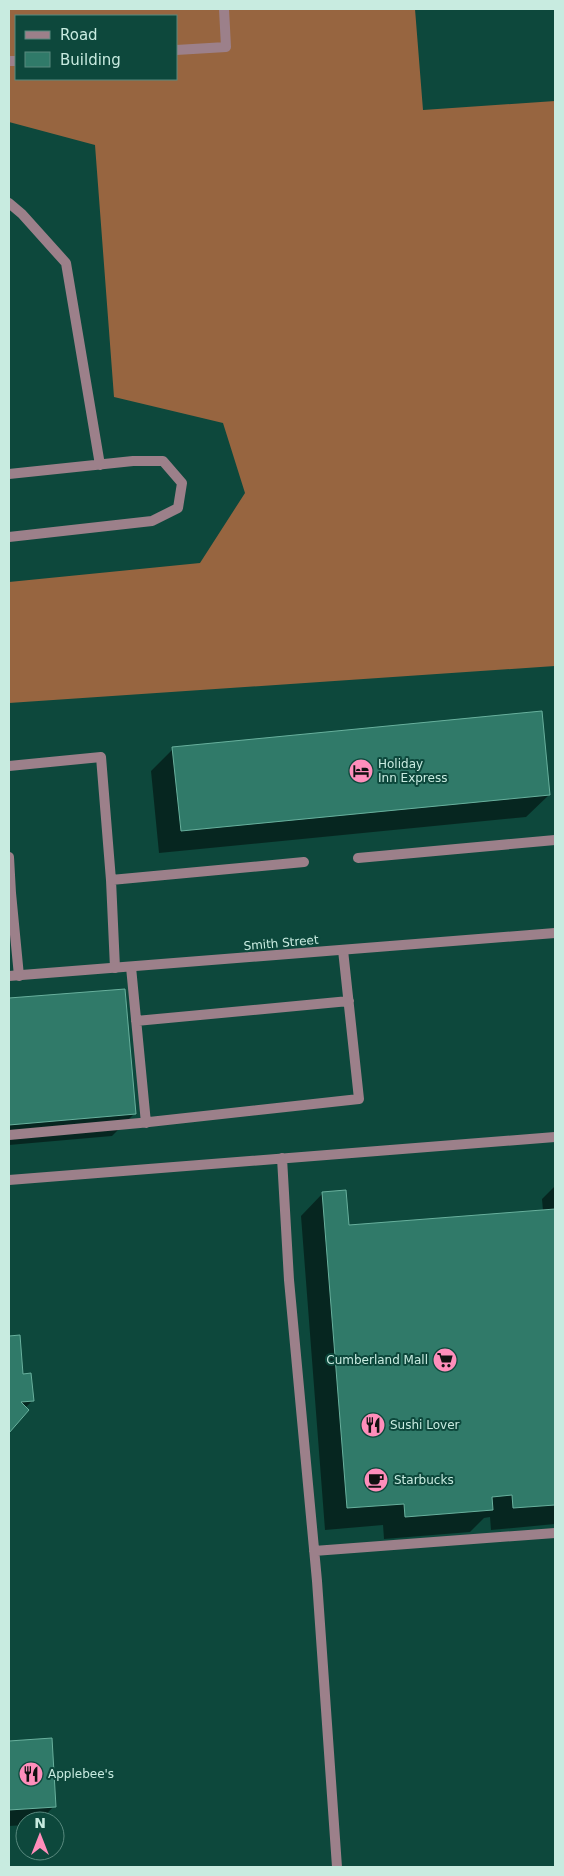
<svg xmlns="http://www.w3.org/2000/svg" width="564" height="1876" font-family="'DejaVu Sans',sans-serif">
	<rect width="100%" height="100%" fill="#0d483c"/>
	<path fill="#976540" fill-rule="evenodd" d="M9,9h406l8,101 132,-9v565l-546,37v-121l191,-19 45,-70 -22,-70 -109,-26 -19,-252 -86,-23zM16,16h160v63h-160z"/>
	<path fill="#0007" d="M173,749l376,46 -23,22 -367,36 -8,-82z
		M123,990l11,124 -22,22 -103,9v-146z
		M555,1186v338l-64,6 -1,-13 -6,1 -14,14 -86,7 -1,-14 -58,5 -24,-314 22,-23 25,33 195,-15 -1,-12z
		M18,1336l3,39 11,26 -7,7 2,2 -18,21v-94z
		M50,1740l4,66 -14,15h-15v4l-16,1v-84z"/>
	<path fill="#307a69" stroke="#68b09d" d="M542,711l8,84 -369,36 -9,-84z
		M125,989l11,125 -127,11v-127z
		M346,1190l3,35 206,-16v296l-42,3 -1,-13 -20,2 1,13 -88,7 -1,-13 -57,4 -25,-316z
		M20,1335l3,39 8,-1 3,28 -13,1 8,8 -20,23v-97z
		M52,1738l4,69 -47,3v-69z"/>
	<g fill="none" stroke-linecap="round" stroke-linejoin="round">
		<path stroke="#9c808a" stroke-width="10" d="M176,50l50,-3 -2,-38
			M9,61h7
			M9,203l13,11 44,49 34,202
			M9,474l124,-13h30l19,22 -4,25 -26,13 -143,16
			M9,766l92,-9 10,123 193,-18
			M9,857l2,36h-2
			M358,858l197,-18
			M111,880l4,88
			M11,893l8,83
			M131,967l15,156
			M136,1021l213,-20
			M9,1135l131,-12 219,-24 -16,-149
			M282,1158l7,122 28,301 20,286
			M9,1180l546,-43
			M314,1551l241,-18"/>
		<path stroke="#9c808a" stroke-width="10" d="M9,976l546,-43"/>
	</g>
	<defs>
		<symbol id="hotel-disc" viewBox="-11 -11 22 22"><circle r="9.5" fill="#ff8ebb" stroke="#0d483c"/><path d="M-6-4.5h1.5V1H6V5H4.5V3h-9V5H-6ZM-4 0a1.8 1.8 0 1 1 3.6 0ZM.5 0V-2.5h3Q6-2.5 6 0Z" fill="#111"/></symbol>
		<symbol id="supermarket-disc" viewBox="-11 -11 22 22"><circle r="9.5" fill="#ff8ebb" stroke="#0d483c"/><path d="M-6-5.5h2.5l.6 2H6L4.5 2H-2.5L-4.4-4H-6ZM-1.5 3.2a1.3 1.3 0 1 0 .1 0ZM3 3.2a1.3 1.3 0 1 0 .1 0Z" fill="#111"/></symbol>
		<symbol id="restaurant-disc" viewBox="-11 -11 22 22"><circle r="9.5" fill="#ff8ebb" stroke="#0d483c"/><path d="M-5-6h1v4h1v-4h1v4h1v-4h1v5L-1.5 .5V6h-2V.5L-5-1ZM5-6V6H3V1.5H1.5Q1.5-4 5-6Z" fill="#111"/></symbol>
		<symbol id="cafe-disc" viewBox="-11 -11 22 22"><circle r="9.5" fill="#ff8ebb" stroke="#0d483c"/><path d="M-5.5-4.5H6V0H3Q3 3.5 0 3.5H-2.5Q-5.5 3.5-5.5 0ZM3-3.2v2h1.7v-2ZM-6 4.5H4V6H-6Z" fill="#111"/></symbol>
	</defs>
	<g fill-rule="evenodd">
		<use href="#hotel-disc" x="347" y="757" width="28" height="28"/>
		<use href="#supermarket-disc" x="431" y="1346" width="28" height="28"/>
		<use href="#restaurant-disc" x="359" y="1411" width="28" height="28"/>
		<use href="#cafe-disc" x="362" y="1466" width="28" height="28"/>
		<use href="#restaurant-disc" x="17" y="1760" width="28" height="28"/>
	</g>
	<g text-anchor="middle" stroke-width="4" stroke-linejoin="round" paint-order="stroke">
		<g font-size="12" fill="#c8ebe0" stroke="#0d483c" text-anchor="start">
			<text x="378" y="768">Holiday<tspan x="378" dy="14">Inn Express</tspan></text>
			<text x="428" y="1364" text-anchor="end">Cumberland Mall</text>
			<text x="390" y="1429">Sushi Lover</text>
			<text x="394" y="1484">Starbucks</text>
			<text x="48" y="1778">Applebee's</text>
		</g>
		<g font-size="12" fill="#c8ebe0" stroke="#0d483c">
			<text transform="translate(281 943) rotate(-5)" y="4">Smith Street</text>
		</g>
	</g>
	<rect width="564" height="1876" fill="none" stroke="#c8ebe0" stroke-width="20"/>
	<rect x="15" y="15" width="162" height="65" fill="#0d483c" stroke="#58897e"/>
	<rect x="25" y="31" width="25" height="8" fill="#9c808a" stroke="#58897e"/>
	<text x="60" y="40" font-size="15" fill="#c8ebe0">Road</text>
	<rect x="25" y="52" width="25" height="15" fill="#307a69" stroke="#58897e"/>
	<text x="60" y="65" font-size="15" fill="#c8ebe0">Building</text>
	<g transform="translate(40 1836)"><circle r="24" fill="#0d483c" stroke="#58897e"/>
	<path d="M0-4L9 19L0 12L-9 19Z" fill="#ff8ebb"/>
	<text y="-8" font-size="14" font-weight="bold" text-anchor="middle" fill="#c8ebe0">N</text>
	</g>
</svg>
